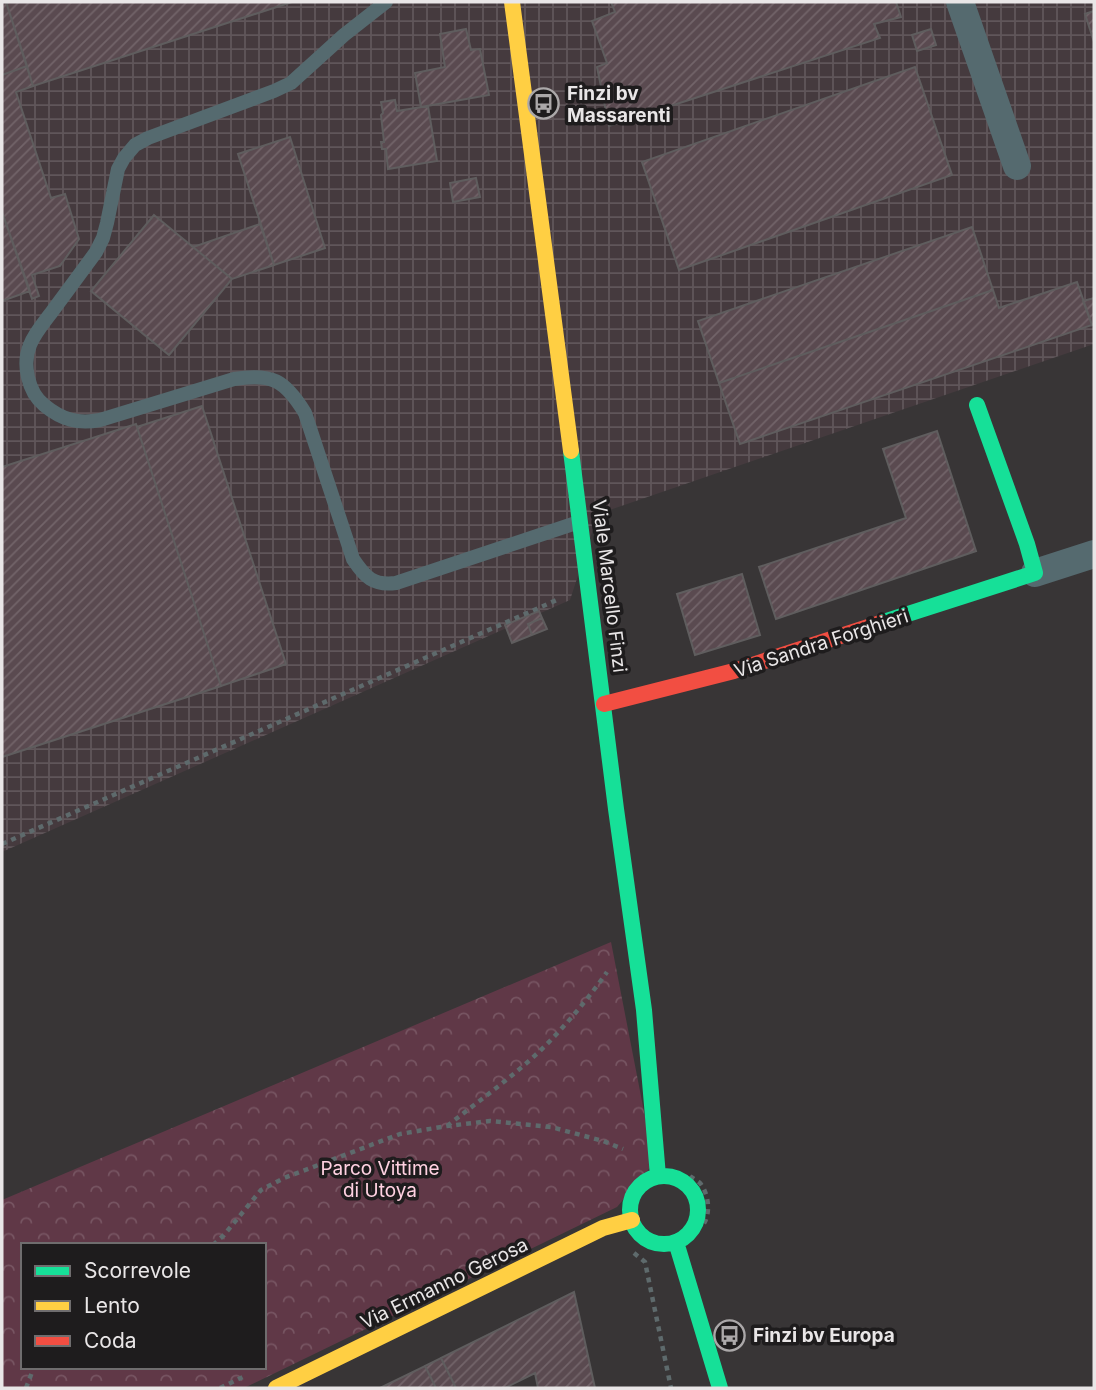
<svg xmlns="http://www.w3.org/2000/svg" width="1096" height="1390" font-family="Inter,sans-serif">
	<defs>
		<pattern id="industrial-grid" width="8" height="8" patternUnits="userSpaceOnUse" patternTransform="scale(1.75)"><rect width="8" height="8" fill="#453a3e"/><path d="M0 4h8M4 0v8" fill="none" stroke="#60565a"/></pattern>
		<pattern id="park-crowns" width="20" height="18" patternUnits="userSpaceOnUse" patternTransform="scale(1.75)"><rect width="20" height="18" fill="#603847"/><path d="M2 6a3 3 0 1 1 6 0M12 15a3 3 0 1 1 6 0" fill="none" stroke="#775562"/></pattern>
		<pattern id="building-hatch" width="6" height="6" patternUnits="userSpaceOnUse" patternTransform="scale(1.75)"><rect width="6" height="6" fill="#5a4a50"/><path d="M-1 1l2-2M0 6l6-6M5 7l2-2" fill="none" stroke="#726469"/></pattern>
	</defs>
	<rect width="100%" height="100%" fill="#383536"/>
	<path fill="url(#industrial-grid)" d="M2,2h1092v342l-496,170 -28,86 -568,252z"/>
	<path fill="url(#park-crowns)" fill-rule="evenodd" d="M611,942l43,221 -37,44 -373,181h-242v-188zM23,1245h241v122h-241z"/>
	<path fill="url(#building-hatch)" stroke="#5f5d5e" stroke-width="2" d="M2,2h4l21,64 -25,9z
		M6,2h286l-259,84z
		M611,2h285l5,15 -27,7 6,14 -271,88 -12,-59 10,-4 -15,-42 23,-9z
		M1094,11v31l-9,-28z
		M466,29l5,21 9,-1 9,46 -68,12 -6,-34 30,-6 -5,-33z
		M931,29l5,16 -19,6 -5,-16z
		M27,66l6,20 -17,6 35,106 14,-4 14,45 -19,27 -28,9 7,21 -7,3 -30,-87v-137z
		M915,67l37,108 -273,95 -37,-108z
		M395,100l2,11 31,-5 9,55 -49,8 -2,-20h-4l-1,-7h3l-3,-27 2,-2 -2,-11z
		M290,137l35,111 -51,17 -36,-111z
		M476,178l4,19 -27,5 -3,-19z
		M2,212l28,79 -28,10z
		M154,215l78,64 -63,76 -78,-64z
		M260,224l14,41 -42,14 -39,-32z
		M972,227l21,63 -274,93 -21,-62z
		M1077,282l15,43 -352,119 -21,-61 274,-93 6,18z
		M1094,298v26l-2,1 -9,-24z
		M202,406l84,258 -65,22 -84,-259z
		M136,424l85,262 -219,71v-290z
		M937,431l39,120 -200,68 -17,-52 147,-49 -23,-69z
		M742,574l18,61 -65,20 -18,-61z
		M539,611l3,7 -14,6 4,11 -20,8 -7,-18z
		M542,618l5,11 -15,6 -4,-11z
		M574,1292l21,96h-57l-3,-15 -30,15h-49l-15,-30z
		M441,1358l15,30h-20l-11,-22z
		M425,1366l11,22h-56z"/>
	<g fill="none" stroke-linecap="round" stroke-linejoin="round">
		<path stroke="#5e6a6c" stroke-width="4.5" stroke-dasharray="5 5" stroke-linecap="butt" d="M2,844l557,-245
			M447,1126c33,-26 67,-50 97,-79 23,-23 44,-48 63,-75
			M690,1176c1,1 9,6 10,7 9,11 11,31 3,42
			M213,1245l11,-10 37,-45 23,-12 116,-44 47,-8 43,-5 61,6 52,14 20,8
			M634,1253l11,9 26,126
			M26,1388l8,-21
			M220,1388l27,-13"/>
		<path stroke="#556a6f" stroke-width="14" d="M386,2l-42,33 -53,48 -17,8 -126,47 -13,7 -11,13 -6,11 -11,54 -4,15 -7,14c-14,19 -28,38 -42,57 -8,11 -19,23 -24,36 -8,19 -2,47 14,60 18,15 34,19 56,15l134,-41c38,-6 51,1 71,34l48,146c12,18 20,27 43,24l183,-61"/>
		<path stroke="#556a6f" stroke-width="28" d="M960,2l57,164
			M1035,573l59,-19"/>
		<path stroke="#16e098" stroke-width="16" d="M571,451l45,358 28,201 14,166
			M880,623l155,-50 -8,-29 -50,-139
			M630 1210a34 34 0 1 1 68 0a34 34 0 1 1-68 0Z
			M676,1242l44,146"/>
		<path stroke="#ffcf43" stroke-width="16" d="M512,2l59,449
			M276,1388l327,-160 29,-8"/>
		<path stroke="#f24e42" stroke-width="16" d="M604,704l130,-33 146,-48"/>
	</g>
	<defs>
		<symbol id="bus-ring" viewBox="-11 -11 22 22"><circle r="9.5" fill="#1e1c1d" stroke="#aba8a9" stroke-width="1.5"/><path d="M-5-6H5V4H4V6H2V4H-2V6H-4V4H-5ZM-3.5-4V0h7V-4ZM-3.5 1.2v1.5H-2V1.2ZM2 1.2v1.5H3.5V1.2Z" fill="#aba8a9"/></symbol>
	</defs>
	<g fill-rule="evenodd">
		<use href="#bus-ring" x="526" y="86" width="35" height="35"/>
		<use href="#bus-ring" x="712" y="1318" width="35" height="35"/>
	</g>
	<g text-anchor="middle" stroke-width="7" stroke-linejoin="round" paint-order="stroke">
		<g font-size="19" font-weight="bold" fill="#e9e6e7" stroke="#1e1c1d" text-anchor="start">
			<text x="567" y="100">Finzi bv<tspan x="567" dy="22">Massarenti</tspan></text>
			<text x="753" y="1342">Finzi bv Europa</text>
		</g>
		<g font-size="19" fill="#e9e6e7" stroke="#1e1c1d">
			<text transform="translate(610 586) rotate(83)" y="7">Viale Marcello Finzi</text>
			<text transform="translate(821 643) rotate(-18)" y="7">Via Sandra Forghieri</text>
			<text transform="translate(444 1283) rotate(-26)" y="7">Via Ermanno Gerosa</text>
		</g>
		<g font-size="19" fill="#ffd1e1" stroke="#1e1c1d">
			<text x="380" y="1175">Parco Vittime<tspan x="380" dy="22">di Utoya</tspan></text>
		</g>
	</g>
	<rect width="1096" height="1390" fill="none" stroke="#e9e6e7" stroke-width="7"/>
	<rect x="21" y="1243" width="245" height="126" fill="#1e1c1d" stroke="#6f6d6e" stroke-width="2"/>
	<rect x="35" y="1266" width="35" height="10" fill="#16e098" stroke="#6f6d6e" stroke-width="2"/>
	<text x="84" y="1278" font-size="21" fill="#e9e6e7">Scorrevole</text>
	<rect x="35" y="1301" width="35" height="10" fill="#ffcf43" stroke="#6f6d6e" stroke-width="2"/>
	<text x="84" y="1313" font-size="21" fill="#e9e6e7">Lento</text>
	<rect x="35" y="1336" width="35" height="10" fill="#f24e42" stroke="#6f6d6e" stroke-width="2"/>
	<text x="84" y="1348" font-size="21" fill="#e9e6e7">Coda</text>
</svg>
